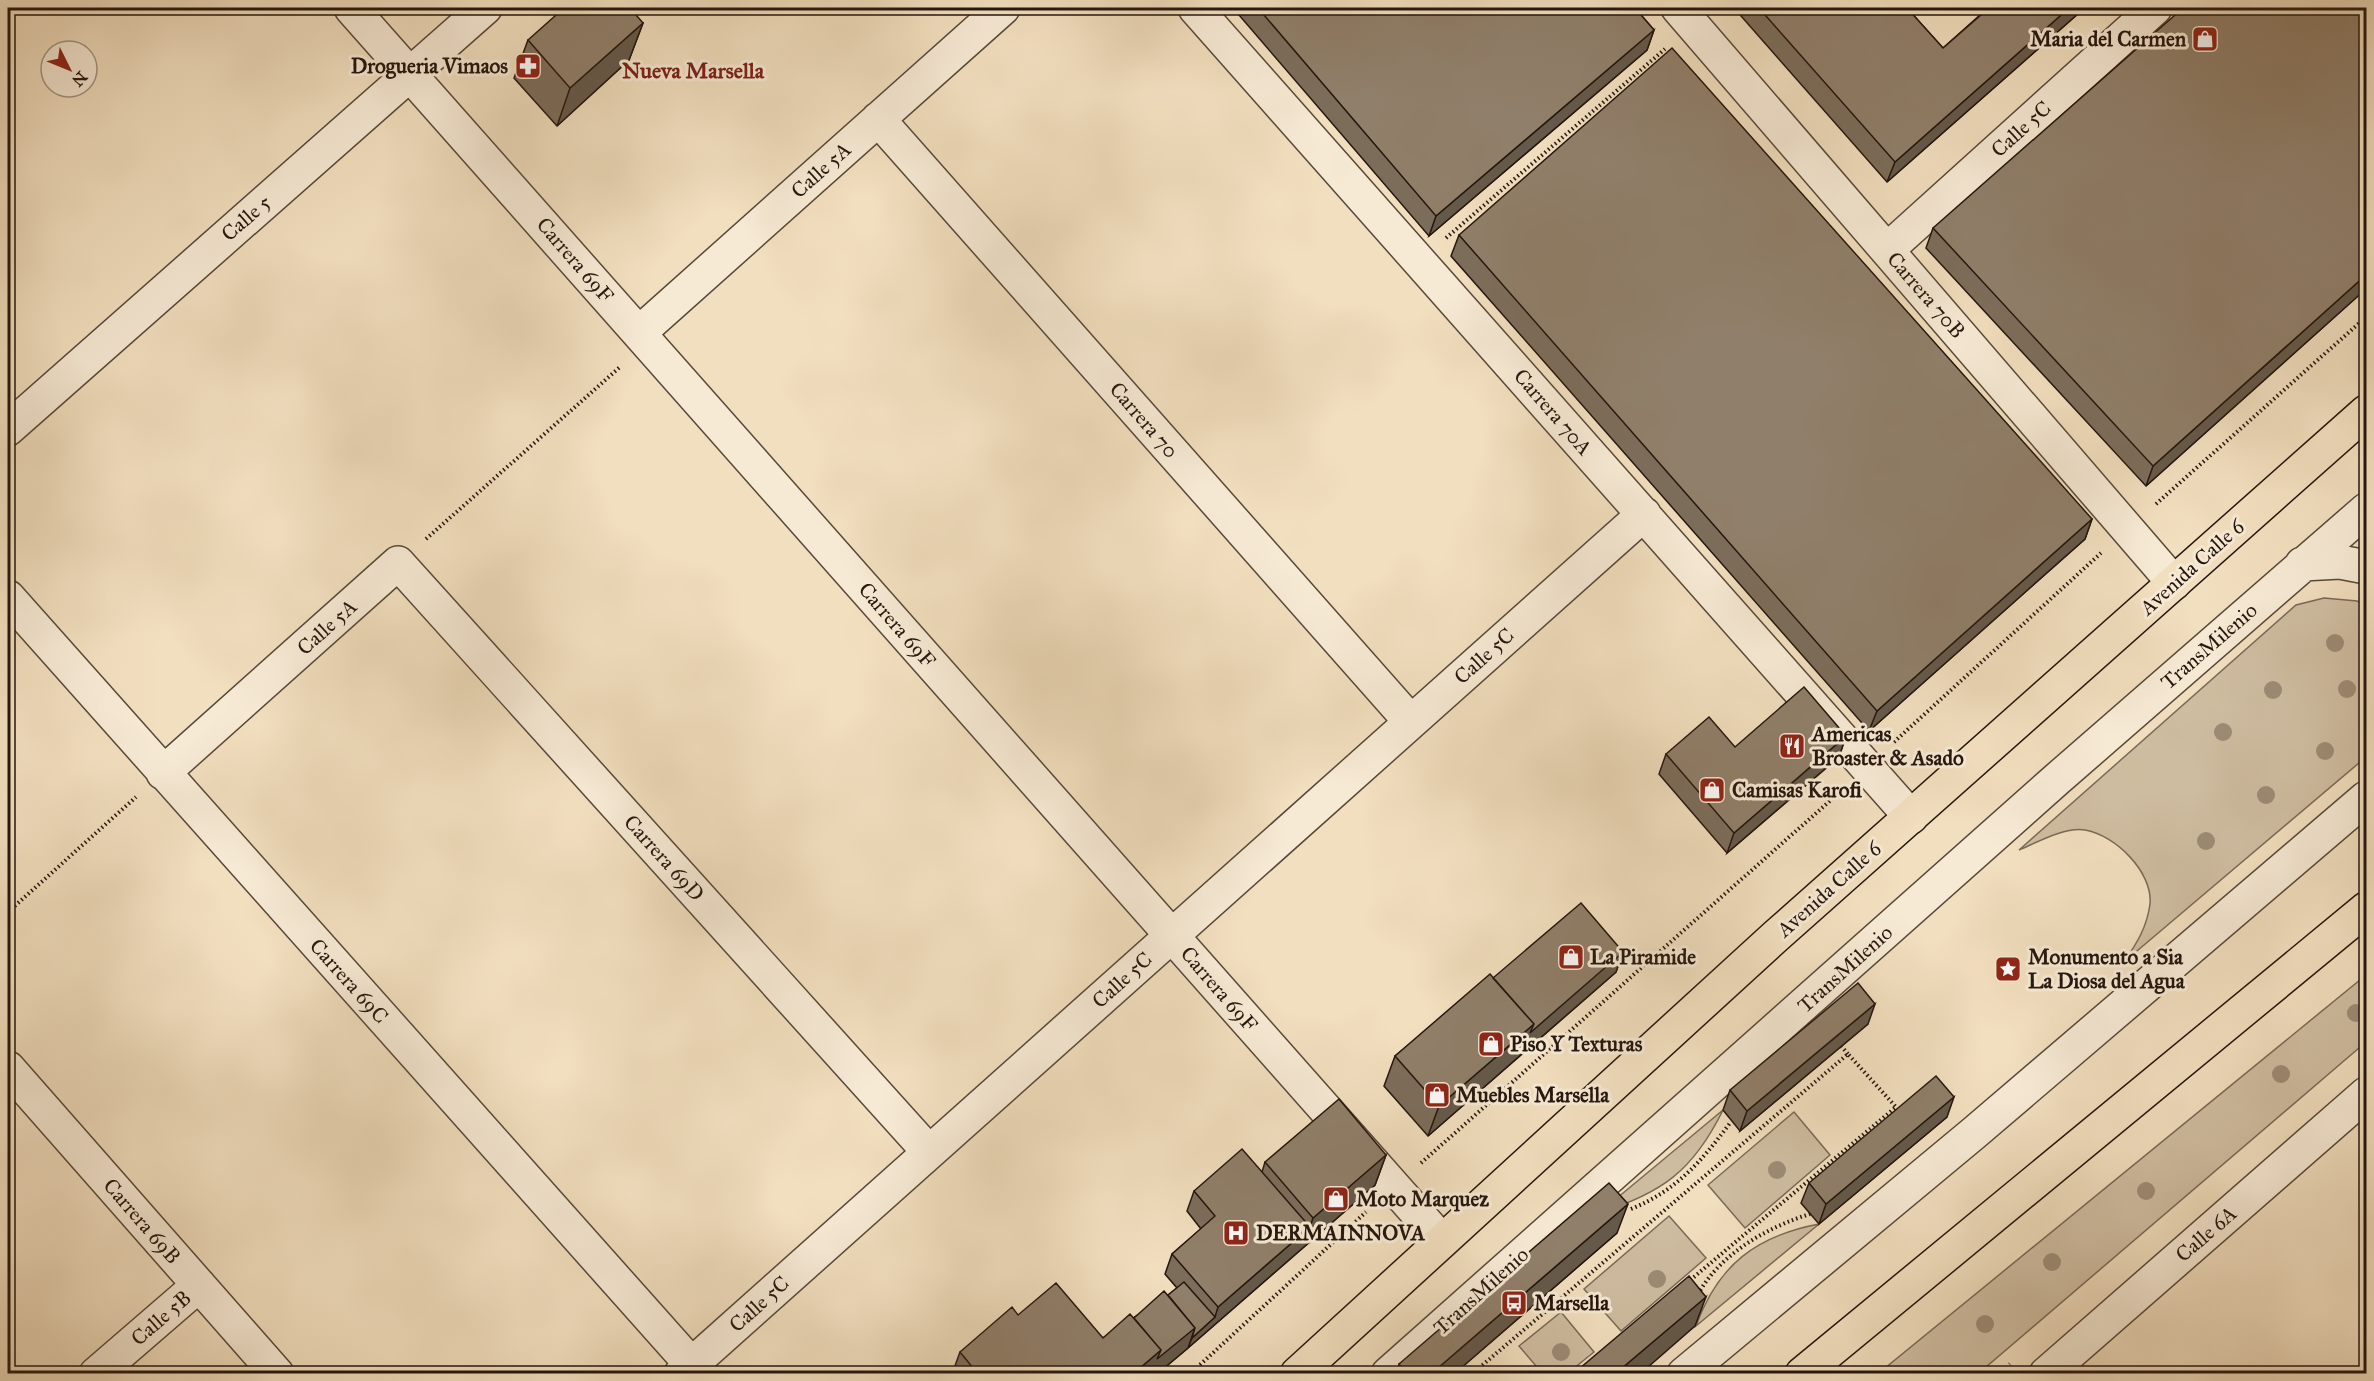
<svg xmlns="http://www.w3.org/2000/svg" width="2374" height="1381" font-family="'IM FELL Great Primer',serif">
	<rect width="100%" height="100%" fill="#f2dfbf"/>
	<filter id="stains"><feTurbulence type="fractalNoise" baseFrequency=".00333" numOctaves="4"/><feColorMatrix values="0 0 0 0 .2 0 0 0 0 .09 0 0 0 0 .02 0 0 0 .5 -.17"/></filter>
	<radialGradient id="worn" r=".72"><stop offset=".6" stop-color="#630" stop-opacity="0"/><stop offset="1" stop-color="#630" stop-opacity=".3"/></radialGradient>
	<path fill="#cfbda1" stroke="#7a6a58" stroke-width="1.5" d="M2324,598l33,3 9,5v151l-242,205c13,-19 23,-35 26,-58 3,-32 -35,-69 -65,-74 -21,-3 -47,12 -66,20l277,-245z
		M2366,975v67l-387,331h-100z
		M1723,1110c-30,61 -61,83 -124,103z
		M1794,1112l36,43 -85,73 -37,-43z
		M1669,1216l37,42 -85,73 -37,-42z
		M1819,1224l-123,102c22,-61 60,-90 123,-102z
		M1561,1312l33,40 -26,21h-26l-23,-27z"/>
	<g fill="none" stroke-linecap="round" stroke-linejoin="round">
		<defs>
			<path id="minor" d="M351,8l1091,1233
				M1195,8l716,809
				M1678,8l496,575
				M878,119l533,603
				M1887,250l268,-242
				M639,333l364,-325
				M8,429l477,-421
				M2302,564l38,-2 26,5
				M8,597l683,767
				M163,773l235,-210 531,589
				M8,1068l269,306
				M96,1374l103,-89
				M681,1374l963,-860
				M1388,1374l668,-594 310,-270
				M1684,1374l290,-241 392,-335
				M2046,1374l320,-280"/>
			<path id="highway" d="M1297,1374l479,-438 590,-524
				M1802,1374l564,-465"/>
		</defs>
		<use href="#minor" stroke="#58483a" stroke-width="36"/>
		<use href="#highway" stroke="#25160e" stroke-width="36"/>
		<path stroke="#25160e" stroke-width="4" stroke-dasharray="1.5 3" stroke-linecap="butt" d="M1446,238l219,-189
			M2156,504l210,-187
			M426,539l194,-172
			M1894,742l207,-189
			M8,912l128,-115
			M1841,1046l7,8
			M1421,1163l419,-371
			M1631,1209c46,-19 70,-47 99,-86
			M1698,1294c23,-41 70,-67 112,-80
			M1190,1374l176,-162
			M1472,1374l376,-320 48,53 -208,175
			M2000,1374l10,-10"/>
		<use href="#minor" stroke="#f7ead5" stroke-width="33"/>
		<use href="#highway" stroke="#f2dfbf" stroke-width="33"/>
	</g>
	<g fill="#9d8c76">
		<circle cx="2335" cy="643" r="9"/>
		<circle cx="2347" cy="689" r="9"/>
		<circle cx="2273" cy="690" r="9"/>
		<circle cx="2223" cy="732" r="9"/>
		<circle cx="2325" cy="751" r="9"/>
		<circle cx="2266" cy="795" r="9"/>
		<circle cx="2206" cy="841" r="9"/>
		<circle cx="2356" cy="1013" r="9"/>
		<circle cx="2281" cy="1074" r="9"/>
		<circle cx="1777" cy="1170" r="9"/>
		<circle cx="2146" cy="1191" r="9"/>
		<circle cx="2052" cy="1262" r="9"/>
		<circle cx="1657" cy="1279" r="9"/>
		<circle cx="1985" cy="1324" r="9"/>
		<circle cx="1561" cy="1352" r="9"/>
	</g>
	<path fill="#7c6d5b" stroke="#25160e" stroke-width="1.5" d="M1233,8h402l19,22 -7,20 -218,186z
		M1734,8h173l36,40 38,-34 -6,-6h106l-1,4 -193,170z
		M2367,8v280l-221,198 -220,-238 7,-20z
		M643,23l-14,37 -72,66 -43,-48 14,-38z
		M1459,235l633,284 -7,20 -216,192 -418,-475z
		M1846,736l-7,21 -112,96 -68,-79 7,-20z
		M1623,952l-7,20 -188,164 -44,-50 11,-30 98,-78z
		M1868,1024l-128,107 -17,-21 7,-20z
		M1947,1117l-128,107 -18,-21 8,-20z
		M1386,1155l-11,30 -187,163 -31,26h-205l8,-22 58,-37 85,23 65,-43 9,-7 -12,-14 7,-20 29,-25 -14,-18 7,-20 68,-19 3,-10z
		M1617,1233l-163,141h-58l3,-10z"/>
	<path fill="#65594a" stroke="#25160e" stroke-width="1.5" d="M2069,8h12l-1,4 -193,170 8,-20z
		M643,23l-14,37 -72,66 13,-38z
		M1654,30l-7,20 -218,186 7,-20z
		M2367,274v14l-221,198 7,-20z
		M2092,519l-7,20 -216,192 8,-20z
		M1846,736l-7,21 -112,96 7,-20z
		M1623,952l-7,20 -188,164 11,-30 95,-82z
		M1875,1004l-7,20 -128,107 7,-20z
		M1954,1097l-7,20 -128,107 7,-20z
		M1386,1155l-11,30 -187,163 4,-10 23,-21 3,-10 92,-80 3,-9z
		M1628,1204l-11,29 -163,141h-23z
		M1706,1297l-11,29 -55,48h-25z
		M1195,1328l-7,20 -31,26h-24l28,-24z"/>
	<path fill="#907f6a" stroke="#25160e" stroke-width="1.5" d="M564,8h66l13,15 -73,65 -42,-48z
		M1258,8h377l19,22 -218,186z
		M1759,8h148l36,40 46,-40h80l-174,154z
		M2183,8h184v266l-214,192 -220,-238z
		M1672,48l420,471 -215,192 -418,-476z
		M1804,687l42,49 -112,97 -68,-79 43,-37 26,30z
		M1581,903l42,49 -93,81 4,-9 -41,-46z
		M1490,974l44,50 -95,82 -44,-50z
		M1858,983l17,21 -128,107 -17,-21z
		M1936,1076l18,21 -128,107 -17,-21z
		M1339,1099l47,56 -73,63 -48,-56z
		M1242,1149l68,78 -92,80 -46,-53 43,-38 -21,-25z
		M1609,1183l19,21 -197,170h-23l-9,-10z
		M1689,1276l17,21 -91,77h-42z
		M1184,1282l31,35 -23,21 3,-10 -27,-33z
		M1056,1283l47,55 27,-24 31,36 -28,24h-155l-18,-22 52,-45 6,8z
		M1164,1291l31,37 -38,31 4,-9 -27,-32z"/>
	<defs>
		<symbol id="shop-square" viewBox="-11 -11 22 22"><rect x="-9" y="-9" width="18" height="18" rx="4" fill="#8f2418" stroke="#f7ead5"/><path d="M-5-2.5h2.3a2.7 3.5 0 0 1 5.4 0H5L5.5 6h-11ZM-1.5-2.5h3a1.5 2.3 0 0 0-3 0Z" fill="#fff"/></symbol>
		<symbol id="pharmacy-square" viewBox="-11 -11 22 22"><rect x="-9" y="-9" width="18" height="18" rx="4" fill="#8f2418" stroke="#f7ead5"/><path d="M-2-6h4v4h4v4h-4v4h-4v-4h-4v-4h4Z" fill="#fff"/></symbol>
		<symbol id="restaurant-square" viewBox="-11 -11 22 22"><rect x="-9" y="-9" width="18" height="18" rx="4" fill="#8f2418" stroke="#f7ead5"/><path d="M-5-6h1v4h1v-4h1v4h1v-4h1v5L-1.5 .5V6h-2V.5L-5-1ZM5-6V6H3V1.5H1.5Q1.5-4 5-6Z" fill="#fff"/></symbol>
		<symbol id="sight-square" viewBox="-11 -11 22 22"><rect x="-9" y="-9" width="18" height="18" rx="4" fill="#8f2418" stroke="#f7ead5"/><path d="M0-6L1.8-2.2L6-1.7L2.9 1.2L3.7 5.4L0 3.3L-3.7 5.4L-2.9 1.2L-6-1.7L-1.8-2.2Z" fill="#fff"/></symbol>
		<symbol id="hospital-square" viewBox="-11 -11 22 22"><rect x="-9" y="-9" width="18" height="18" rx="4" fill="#8f2418" stroke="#f7ead5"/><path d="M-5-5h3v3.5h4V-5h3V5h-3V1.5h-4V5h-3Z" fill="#fff"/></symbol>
		<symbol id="bus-square" viewBox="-11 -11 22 22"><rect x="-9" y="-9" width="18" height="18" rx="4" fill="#8f2418" stroke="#f7ead5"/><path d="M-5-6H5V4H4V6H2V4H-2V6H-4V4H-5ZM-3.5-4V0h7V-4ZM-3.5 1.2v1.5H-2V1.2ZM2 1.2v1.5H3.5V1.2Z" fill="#fff"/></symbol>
	</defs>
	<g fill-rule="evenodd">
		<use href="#shop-square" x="2190" y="24" width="30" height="30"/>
		<use href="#pharmacy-square" x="513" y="51" width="30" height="30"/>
		<use href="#restaurant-square" x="1777" y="731" width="30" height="30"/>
		<use href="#shop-square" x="1697" y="775" width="30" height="30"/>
		<use href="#shop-square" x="1556" y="942" width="30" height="30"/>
		<use href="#sight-square" x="1993" y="954" width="30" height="30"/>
		<use href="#shop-square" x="1476" y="1029" width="30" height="30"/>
		<use href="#shop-square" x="1422" y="1080" width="30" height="30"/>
		<use href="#shop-square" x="1321" y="1184" width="30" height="30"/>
		<use href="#hospital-square" x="1221" y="1218" width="30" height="30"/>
		<use href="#bus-square" x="1499" y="1288" width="30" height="30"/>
	</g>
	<g text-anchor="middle" stroke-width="6" stroke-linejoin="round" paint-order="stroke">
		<g font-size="21" font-weight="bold" fill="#25160e" stroke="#f7ead5" text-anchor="start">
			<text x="2186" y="46" text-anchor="end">Maria del Carmen</text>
			<text x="508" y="73" text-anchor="end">Drogueria Vimaos</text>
			<text x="1812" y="741">Americas<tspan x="1812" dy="24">Broaster &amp; Asado</tspan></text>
			<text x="1732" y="797">Camisas Karofi</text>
			<text x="1590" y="964">La Piramide</text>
			<text x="2028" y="964">Monumento a Sia<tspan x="2028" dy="24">La Diosa del Agua</tspan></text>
			<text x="1510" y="1051">Piso Y Texturas</text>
			<text x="1456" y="1102">Muebles Marsella</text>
			<text x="1356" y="1206">Moto Marquez</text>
			<text x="1256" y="1240">DERMAINNOVA</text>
			<text x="1534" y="1310">Marsella</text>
		</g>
		<g font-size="21" fill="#25160e" stroke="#f7ead5">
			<text transform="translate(2021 129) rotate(-42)" y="7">Calle 5C</text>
			<text transform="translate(821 170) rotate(-42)" y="7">Calle 5A</text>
			<text transform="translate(246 218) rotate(-41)" y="7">Calle 5</text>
			<text transform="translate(575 260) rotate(49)" y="7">Carrera 69F</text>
			<text transform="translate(1926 295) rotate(49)" y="7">Carrera 70B</text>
			<text transform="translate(1553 412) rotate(49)" y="7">Carrera 70A</text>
			<text transform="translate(1144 420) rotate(49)" y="7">Carrera 70</text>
			<text transform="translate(2192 567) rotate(-42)" y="7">Avenida Calle 6</text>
			<text transform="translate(897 625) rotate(49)" y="7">Carrera 69F</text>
			<text transform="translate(327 627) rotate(-42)" y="7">Calle 5A</text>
			<text transform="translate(2209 646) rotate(-41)" y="7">TransMilenio</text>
			<text transform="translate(1484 656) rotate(-42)" y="7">Calle 5C</text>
			<text transform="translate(664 858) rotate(48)" y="7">Carrera 69D</text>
			<text transform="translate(1829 889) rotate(-42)" y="7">Avenida Calle 6</text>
			<text transform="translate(1845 969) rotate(-42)" y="7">TransMilenio</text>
			<text transform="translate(1122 980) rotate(-42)" y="7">Calle 5C</text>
			<text transform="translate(349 981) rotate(48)" y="7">Carrera 69C</text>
			<text transform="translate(1219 989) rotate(49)" y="7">Carrera 69F</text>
			<text transform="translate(142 1221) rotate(49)" y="7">Carrera 69B</text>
			<text transform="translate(2206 1234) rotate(-41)" y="7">Calle 6A</text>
			<text transform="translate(1481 1291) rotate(-42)" y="7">TransMilenio</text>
			<text transform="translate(759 1304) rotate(-42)" y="7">Calle 5C</text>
			<text transform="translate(161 1318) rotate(-41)" y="7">Calle 5B</text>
		</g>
		<g font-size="22" font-weight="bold" fill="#7a1f14" stroke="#f7ead5">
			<text x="693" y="78">Nueva Marsella</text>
		</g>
	</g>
	<rect width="2374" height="1381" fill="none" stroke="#f2dfbf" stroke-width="30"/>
	<rect x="9" y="9" width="2356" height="1363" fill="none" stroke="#25160e" stroke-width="3"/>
	<rect x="15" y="15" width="2344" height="1351" fill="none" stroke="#25160e" stroke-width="1.5"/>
	<g transform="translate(69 69) rotate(133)"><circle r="28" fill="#f7ead5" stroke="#a39585" stroke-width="1.5"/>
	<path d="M0-4.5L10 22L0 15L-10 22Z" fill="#8f2418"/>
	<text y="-9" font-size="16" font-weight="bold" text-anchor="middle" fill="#25160e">N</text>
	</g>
	<rect width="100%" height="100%" filter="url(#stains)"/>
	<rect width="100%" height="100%" fill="url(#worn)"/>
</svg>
